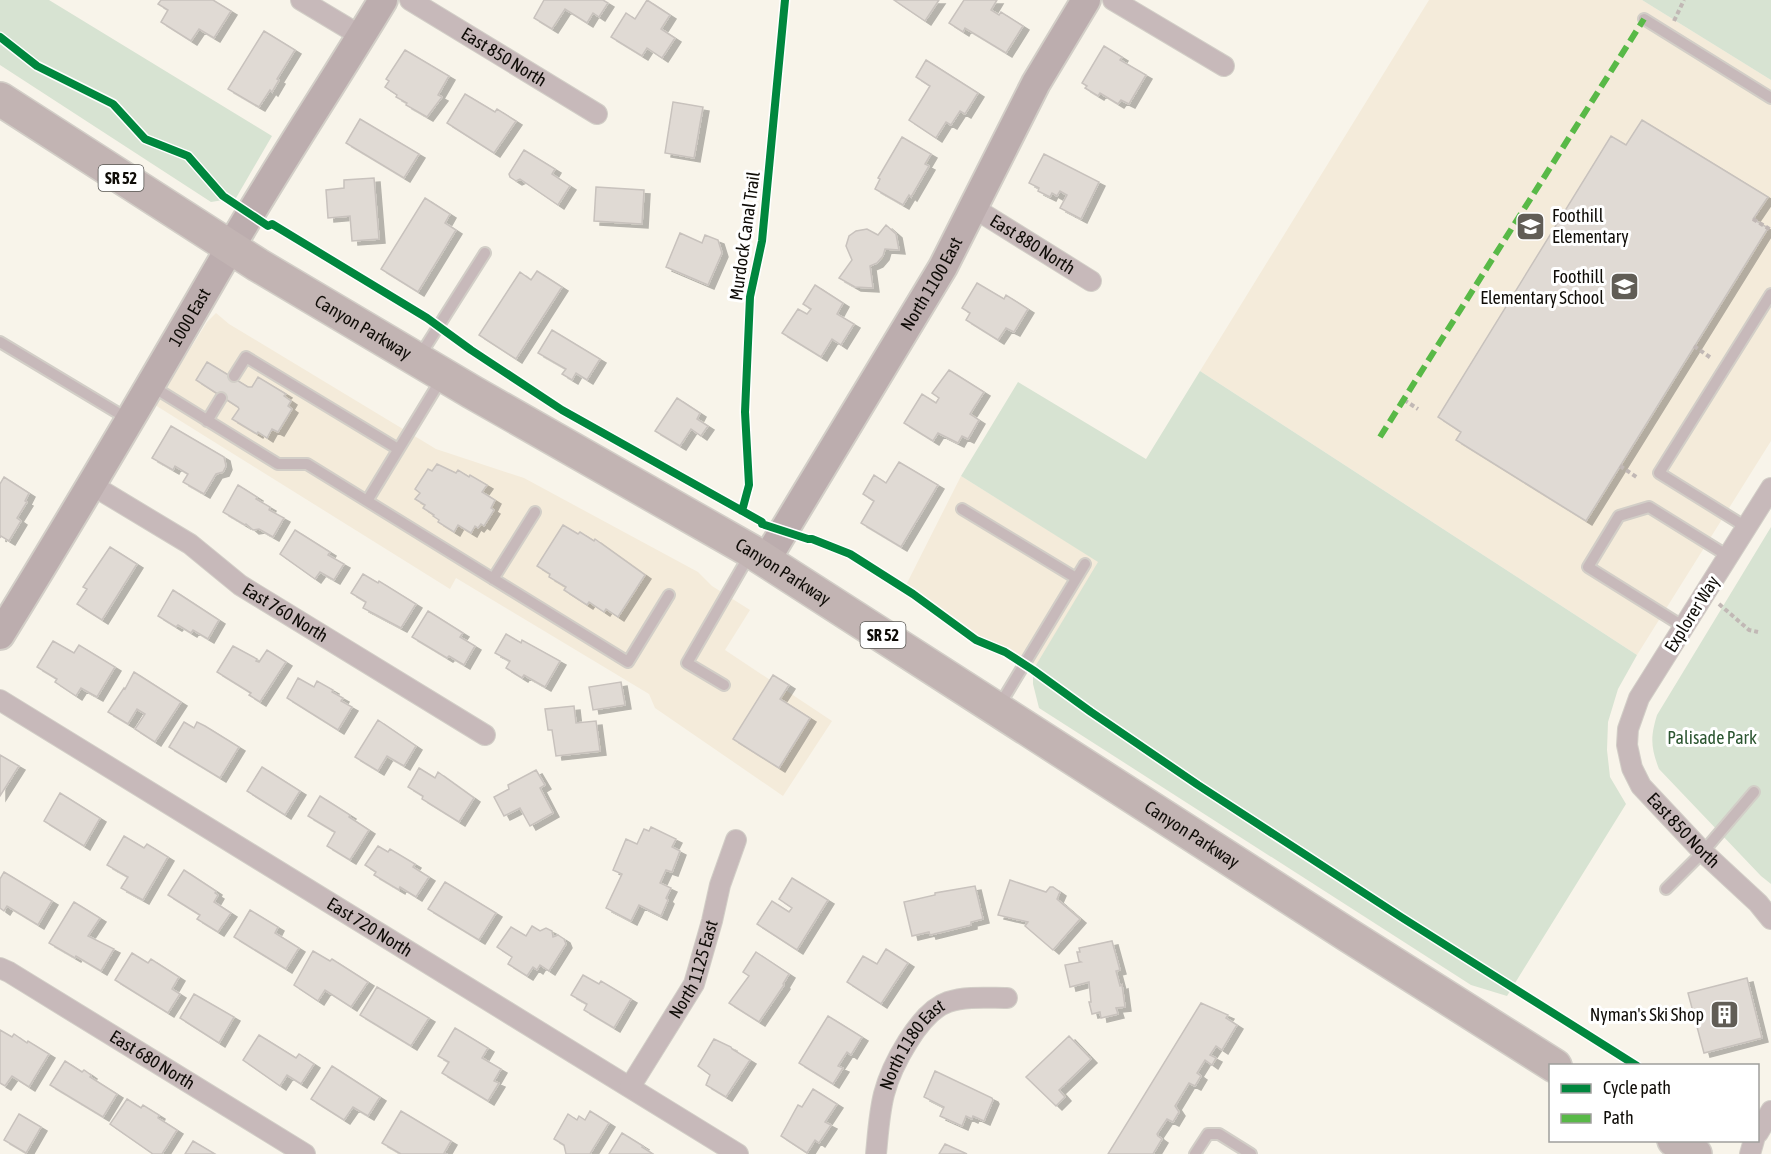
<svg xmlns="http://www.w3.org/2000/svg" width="1771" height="1154" font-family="'Asap Condensed',sans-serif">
	<defs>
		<filter id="shadow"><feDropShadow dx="6" dy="4" stdDeviation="0" flood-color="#0004"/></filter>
	</defs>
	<rect width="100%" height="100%" fill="#f8f4ea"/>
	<path fill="#f4ebda" d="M1429,0h213l129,80v361l-134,214 -437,-284z
		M216,313l13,11 207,125 88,29 174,94 14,14 38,24 -25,40 107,71 -49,75 -128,-88 -6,-14 -193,-116 -6,11 -295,-184 52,-83z
		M961,476l138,86 -66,108 -28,-18 -29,-12 -25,-18 -49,-29z"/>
	<path fill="#d7e3d2" d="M0,0h49l223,136 -36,62 -25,4 -211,-137z
		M1642,0h129v80z
		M1200,371l437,284 -19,34 -10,33 -1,28 3,27 16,27 -119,192 -36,-11 -432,-277 -6,-24v-14l65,-108 -137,-86 57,-94 128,77z
		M1771,527v357l-10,-8 -102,-107c-8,-21 -9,-31 -2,-54z"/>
	<path fill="#e0dad4" stroke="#c8c2bd" stroke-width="1.5" filter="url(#shadow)" d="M161,0h52l18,11 -17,27 -15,-9 -8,12 -30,-19 7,-12 -10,-6z
		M544,0h59l5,3 -9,14 -6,-4 -6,10 -22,-14 -13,20 -18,-11z
		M647,0l23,15 -9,14 14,9 -13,20 -15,-10 -5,8 -31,-19 15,-24 9,6z
		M894,0h45l-14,21z
		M964,0h33l-6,10 8,5 2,-3 22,14 -17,27 -41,-25 -2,4 -14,-9z
		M264,31l31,19 -18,29 2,1 -7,12 -2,-2 -11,17 -31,-18z
		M1104,46l18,11 -2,3 26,15 -17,29 -8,-4 -3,4 -18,-11 -2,3 -13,-8 2,-2 -5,-3z
		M405,50l44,26 -11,19 4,2 -15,20 -21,-12 1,-2 -11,-6 1,-2 -12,-8 4,-6 -3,-2z
		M926,60l52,33 -13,21 -5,-3 -9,14 -5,-3 -10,16 -27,-18 21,-34 -14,-9z
		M465,94l30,18 2,-3 19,12 -22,32 -47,-30z
		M673,102l30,5 -9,51 -29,-5z
		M360,119l59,35 -15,24 -58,-35z
		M1642,120l126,77 -15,22 15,9 -182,293 -130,-81 5,-8 -23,-15 173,-281 15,9z
		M902,137l29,17 -6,10 4,2 -18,31 -2,-2 -6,10 -28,-16 5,-10 -2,-1z
		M524,150l31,19 -3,5 18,12 -12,19 -38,-26 -4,2 -6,-4 -1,-3z
		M1044,154l55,28 -18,37 -21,-11 7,-13 -7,-4 -3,5 -5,-3 -2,4 -12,-6 1,-3 -10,-5z
		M374,178l5,61 -27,2 -2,-25 -22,2 -2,-28 18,-2v-8z
		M596,187l48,3 -2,34 -48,-3z
		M425,198l25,16 -5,9 11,7 -38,62 -37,-23z
		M886,225l10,9 3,16 -14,-1 -2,7 -6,7 -7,3 3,22 -18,-1 -16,-9 13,-18 -6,-14 3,-10 7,-5 11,-2 11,6z
		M680,233l22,10 3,-8 13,5 4,13 -14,32 -42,-18z
		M537,271l25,16 -46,72 -37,-24 41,-63 11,8z
		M977,283l27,16 2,-4 22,14 -14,23 -8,-4 -8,12 -32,-20 4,-7 -8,-5z
		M815,285l28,18 -6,11 17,10 -13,21 -9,-6 -11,18 -39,-24 16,-24 9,5 4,-5 -8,-5z
		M552,330l48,29 -13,21 -11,-7 -4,7 -10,-6 4,-5 -28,-16z
		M207,362l41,25h4l6,-10 28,17 -2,2 7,5 -3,5 4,3 -14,23 -6,-3 -5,9 -9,-6 -1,2 -25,-15 7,-10 -1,-2 -42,-27z
		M949,370l35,22 -14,22 9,6 -11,19 -6,-3 -4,7 -20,-10 -5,8 -29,-18 18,-29 14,9 3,-5 -7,-5z
		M677,398l23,15 -3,6 11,7 -7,10 -10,-7 -11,17 -25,-15z
		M171,426l53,31 2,9 -3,6 -7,2 -12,20 -21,-12 5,-8 -13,-8 -2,4 -21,-12z
		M899,462l39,23 -37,62 -40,-24 13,-22 -11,-7 11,-19 12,8z
		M437,464l19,9 2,-3 11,7 1,-2 17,10 -5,7 13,8 -4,8 3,2 -10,16 -3,-2 -3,4 -3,-2 -4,7 -13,-8 -4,7 -16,-10 1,-2 -6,-4 1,-1 -11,-7 2,-3 -10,-6 5,-6 -5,-4 13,-20 4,2z
		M4,477l25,16 -4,8 2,1 -10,16 4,3 -12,20 -8,-5 -1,2v-54z
		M238,485l19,12 -1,2 14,8 -1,3 15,8 -11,19 -14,-8 -6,1 -7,-6 -1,1 -22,-13z
		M563,525l15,9 2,-2 14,9 1,-2 50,36 -27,42 -12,-8 -2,3 -15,-10 -2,3 -23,-15 2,-3 -17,-10 1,-3 -13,-8z
		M295,530l35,22 -2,3 16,9 -10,16 -14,-8 -5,7 -35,-25z
		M110,547l27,17 -35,56 -25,-16 10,-15 -4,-2z
		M363,574l15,9 1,-2 37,23 -15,24 -38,-20 3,-6 -15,-9z
		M173,590l46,30 -11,19 -15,-9 -2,3 -13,-8 -2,2 -18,-11z
		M428,611l35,22 -3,4 15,9 -11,19 -15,-9 -2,2 -35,-21z
		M506,634l15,9 1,-3 38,21 -15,26 -21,-12 -2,3 -16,-10 4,-7 -15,-8z
		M53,641l21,12 5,-8 36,22 -18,30 -16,-9 -5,8 -21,-14 2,-3 -20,-12z
		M233,646l24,13 -1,2 3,1 8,-12 19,12 -26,40 -11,-7 2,-2 -34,-21z
		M134,672l47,30 -26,40 -20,-13 10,-15 -8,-5 -9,15 -20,-12 16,-24 1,1z
		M773,675l16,10 -9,14 30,19 -31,50 -46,-29z
		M298,678l16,9 3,-6 16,9 -1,2 11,6 -2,3 11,6 -14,23 -51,-32z
		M621,682l4,23 -32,5 -4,-23z
		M574,706l2,17 20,-2 4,30 -44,5 -4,-26h-4l-3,-21z
		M378,720l38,26 -12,20 -17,-10 -9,15 -23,-14z
		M184,722l10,6 3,-6 8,4 34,21 -19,31 -51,-31z
		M0,755l19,11 -19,30z
		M262,767l38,24 -15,24 -38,-24z
		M419,768l16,10 3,-6 36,26 -15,24 -37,-23 1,-3 -15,-9z
		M536,770l9,15 -5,3 13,25 -23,13 -10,-18 -16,8 -10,-19 15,-8 -1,-4z
		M60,793l40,25 -16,28 -40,-25z
		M320,796l30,19 -1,2 20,13 -19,30 -23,-14 8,-14 -27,-16z
		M651,827l25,12 -4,8 8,4 -8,21 -6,-2 -6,13 11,5 -5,10 2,2 -7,16 -22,-11 -8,16 -25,-13 16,-34 -9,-4 13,-31 11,5 7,-15 5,2z
		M124,836l20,12 3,-4 21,13 -25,43 -22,-12 7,-11 -21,-12z
		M378,846l10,6 2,-3 25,15 -2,3 16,10 -13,20 -16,-10 -1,3 -25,-15 2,-3 -11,-7z
		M184,870l32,21 -1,2 3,2 -4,7 17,11 -13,19 -21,-13 3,-4 -32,-20z
		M4,872l48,29 -14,24 -31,-19 -3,5 -4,-3v-29z
		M792,878l36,22 -31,50 -40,-26 15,-23 17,11 3,-4 -13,-9z
		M1010,880l36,12 4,-5h3l7,5 -3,7 23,20 -27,31 -28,-24 3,-4 -30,-7z
		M445,882l51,31 -17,27 -51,-31z
		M975,886l8,33 -12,3v3l-41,10 -1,-3 -17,4 -8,-34 31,-7v-2z
		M74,902l26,16 -12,18 26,13 -13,22 -25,-15 -1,2 -26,-15z
		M250,910l28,17 -3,6 24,15 -13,21 -52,-32z
		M532,926l8,5 6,-3 6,3 1,6 5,-2 6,4 2,5 -17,27 -9,-6 -3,5 -4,-3 -6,9 -19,-12 4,-7 -15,-10 14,-20 15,9z
		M1112,941l8,29 -4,1 4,15 2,-1 3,22 -9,1 2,6 -17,4 -1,-6 -8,2 -3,-12h2l-2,-20 -19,5 -5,-22 16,-3 -2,-1 -2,-9h3l-1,-4z
		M886,949l22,14 -27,41 -34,-22 16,-26 14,8z
		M313,951l17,10 2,-2 36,23 -17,25 -26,-17 -7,11 -24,-16z
		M756,952l33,22 -6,10 1,1 -25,37 -30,-19 20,-27 -6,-4z
		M132,953l16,10 3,-4 28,18 -7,12 8,5 -12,19 -53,-33z
		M583,975l16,9 2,-3 30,18 -17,29 -30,-18 3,-6 -16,-9z
		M1747,978l15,60 -58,15 -16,-60z
		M377,987l52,31 -18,28 -51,-31z
		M194,994l40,23 -15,26 -39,-25z
		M1201,1003l27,12 -2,3 11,7 -15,25 -6,-4 -6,9 6,3 -4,7 -7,-5 -8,13 4,3 -6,10 -6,-3 -14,23 4,6 -6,10 -6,-3 -10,15 1,2 4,3 -9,15h-45z
		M828,1016l34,21 -11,18 -4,-3 -9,14 5,2 -10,16 -34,-21z
		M455,1028l33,20 -6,10 19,11 -7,12 5,2 -11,18 -46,-28 7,-11 -11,-6z
		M0,1030l12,7 2,-3 13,9 1,-2 21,13 -20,33 -17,-11 -7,10 -5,-3z
		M259,1035l37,23 3,-4 15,10 -13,20 -14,-9 -7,11 -37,-26z
		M1069,1036l22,23 -32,31 6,7 -9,9 -30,-29z
		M714,1039l17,8 1,2 18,11 -24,37 -20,-12 4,-10 -12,-9z
		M65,1061l17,11 2,-2 7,5 -1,2 27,17 -14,23 -53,-32z
		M332,1066l48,31 -12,19 -15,-9 -9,13 -33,-21z
		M935,1071l57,27 1,2 -9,21 -11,-5 -1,3 -6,-3 -4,10 -22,-10 4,-9 -20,-10z
		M813,1089l24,15 -12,18 6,3 -12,18 -4,-3 -8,13 -26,-17 17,-31 4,2z
		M127,1099l14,9 2,-3 16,10 -1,3 19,12 -15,24h-9l-43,-30z
		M401,1111l50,30 -7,12 3,1h-46l-19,-11z
		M590,1111l19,12 -19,31h-24l-2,-9 -10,-6 14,-25 9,6 2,-4 6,4z
		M19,1114l22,13 -15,26 -22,-13z
		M622,1133l21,13 -1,1 11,7h-44z
		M193,1141l22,13h-30z
		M945,1144l22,10h-28z"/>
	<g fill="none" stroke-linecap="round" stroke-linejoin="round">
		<defs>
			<path id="lane" d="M1644,19l127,79
				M0,342l128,77
				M419,357l66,-104
				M234,376l12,-19 152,92
				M150,385l128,79h29l321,198 41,-67
				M207,421l14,-23
				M367,501l75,-123
				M962,509l114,69
				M1746,527l-87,-54 112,-179
				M493,579l42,-67
				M1684,627l-96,-60 31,-51 30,-9 79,49
				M724,685l-37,-22 63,-109
				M999,706l86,-142
				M1666,889l37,-37 51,-60
				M1195,1154l13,-20h11l32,20"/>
			<g id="street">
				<path d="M301,0l60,36"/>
				<path id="s1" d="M410,0l187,114"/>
				<path d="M1113,0l111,66"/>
				<path id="s2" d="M974,208l117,73"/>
				<path id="s3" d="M92,485l98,59 50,41 245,150"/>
				<path id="s4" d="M1771,488l-132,210 -11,31 -1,16 5,23 9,18 62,66 55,51 13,16"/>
				<path id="s5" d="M0,700l738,454"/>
				<path id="s6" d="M0,968l9,4 296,182"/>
				<path id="s7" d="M630,1087l64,-103 18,-63 8,-36 16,-45"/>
				<path d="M1758,1133l13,-22"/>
				<path id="s8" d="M876,1154c2,-20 3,-40 8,-60 7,-27 35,-82 64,-92 18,-6 40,-4 59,-4"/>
				<path d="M1750,1154l4,-14"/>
			</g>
			<g id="secondary">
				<path id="s9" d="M766,560l177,-293 93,-184 50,-83"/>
				<path id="s10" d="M0,635c79,-128 155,-257 230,-387 49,-84 103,-165 153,-248"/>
			</g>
			<g id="highway">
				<path id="s11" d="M0,99l258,166 214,127 279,159 597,384 207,131"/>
				<path d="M1674,1140l21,14"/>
			</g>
		</defs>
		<use href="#lane" stroke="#d2cec7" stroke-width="14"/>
		<use href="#street" stroke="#d2cec7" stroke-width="22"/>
		<use href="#secondary" stroke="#d2cec7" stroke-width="32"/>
		<use href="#highway" stroke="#d2cec7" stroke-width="36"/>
		<path stroke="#c1b8b5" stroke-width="4" stroke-dasharray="4.5 3" stroke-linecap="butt" d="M1674,21l10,-21
			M1753,219l18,11
			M1694,346l17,12
			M1404,400l14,9
			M1620,466l18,12
			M1719,604l30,26 9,2"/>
		<use href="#lane" stroke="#c7b9ba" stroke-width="10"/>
		<use href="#street" stroke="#c7b9ba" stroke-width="20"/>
		<use href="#secondary" stroke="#bcadae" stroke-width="28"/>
		<use href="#highway" stroke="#c2b4b3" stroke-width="33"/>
		<path stroke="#58b947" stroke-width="6" stroke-dasharray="12 6" stroke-linecap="butt" d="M1380,437l264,-418"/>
		<defs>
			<path id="cycleway" d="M0,37l37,29 76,38 32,35 43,17 35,40 45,30 4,-2 155,94 44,32 91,60 200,112v2l46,15h4l38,15 63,40 63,46 29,12 28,18 58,42 107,73 203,132 236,149
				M742,511l7,-26 -4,-73 5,-115 12,-56 23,-241"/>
		</defs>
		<use href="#cycleway" stroke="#fff" stroke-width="11"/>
		<use href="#cycleway" stroke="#00873e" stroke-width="8"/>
	</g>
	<defs>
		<symbol id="school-square" viewBox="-11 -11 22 22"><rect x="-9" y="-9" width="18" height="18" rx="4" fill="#615d56" stroke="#fff"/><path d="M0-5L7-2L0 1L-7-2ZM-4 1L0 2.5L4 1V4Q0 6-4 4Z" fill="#fff"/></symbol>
		<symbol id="building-square" viewBox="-11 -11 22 22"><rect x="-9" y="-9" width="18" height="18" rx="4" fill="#615d56" stroke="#fff"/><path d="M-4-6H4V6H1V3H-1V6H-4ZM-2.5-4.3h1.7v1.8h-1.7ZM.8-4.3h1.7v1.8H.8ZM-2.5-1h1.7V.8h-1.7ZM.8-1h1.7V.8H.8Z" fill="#fff"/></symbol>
	</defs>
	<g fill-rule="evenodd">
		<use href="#school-square" x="1514" y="210" width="33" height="33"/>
		<use href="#school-square" x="1608" y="270" width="33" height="33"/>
		<use href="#building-square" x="1708" y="998" width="33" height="33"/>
	</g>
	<g text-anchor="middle" stroke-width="6" stroke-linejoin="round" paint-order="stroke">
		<g fill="#fff" stroke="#575551" stroke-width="1.5">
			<rect x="98.5" y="165" width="45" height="26" rx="4.5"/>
			<rect x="860.5" y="622" width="45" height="26" rx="4.5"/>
		</g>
		<g font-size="16" font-weight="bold" fill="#0f0c07">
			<text x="121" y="184">SR 52</text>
			<text x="883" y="641">SR 52</text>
		</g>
		<g font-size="18" fill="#0f0c07" stroke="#fff">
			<text dy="6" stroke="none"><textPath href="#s1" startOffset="110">East 850 North</textPath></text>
			<text transform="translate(745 236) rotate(-82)" y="6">Murdock Canal Trail</text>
			<text dy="6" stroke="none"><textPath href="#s2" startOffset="69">East 880 North</textPath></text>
			<text dy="6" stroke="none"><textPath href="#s9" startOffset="322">North 1100 East</textPath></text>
			<text dy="6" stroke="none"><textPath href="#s10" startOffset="370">1000 East</textPath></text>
			<text dy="6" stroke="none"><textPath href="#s11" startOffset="429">Canyon Parkway</textPath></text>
			<text dy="6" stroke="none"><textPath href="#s11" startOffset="915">Canyon Parkway</textPath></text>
			<text dy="6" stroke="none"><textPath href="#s3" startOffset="232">East 760 North</textPath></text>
			<text transform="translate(1692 614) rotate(-58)" y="6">Explorer Way</text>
			<text dy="6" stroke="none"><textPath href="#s4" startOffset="402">East 850 North</textPath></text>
			<text dy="6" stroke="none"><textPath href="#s11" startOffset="1401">Canyon Parkway</textPath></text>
			<text dy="6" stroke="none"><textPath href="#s5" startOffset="434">East 720 North</textPath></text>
			<text dy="6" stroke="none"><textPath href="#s7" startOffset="135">North 1125 East</textPath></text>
			<text dy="6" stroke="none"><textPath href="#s8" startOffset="118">North 1180 East</textPath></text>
			<text dy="6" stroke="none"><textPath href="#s6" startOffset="178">East 680 North</textPath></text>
		</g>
		<g font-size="18" fill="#0f0c07" stroke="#fff" text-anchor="end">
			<text x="1552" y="222" text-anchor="start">Foothill<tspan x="1552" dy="21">Elementary</tspan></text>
			<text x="1604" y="283">Foothill<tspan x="1604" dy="21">Elementary School</tspan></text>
			<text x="1704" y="1021">Nyman's Ski Shop</text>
		</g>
		<g font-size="18" fill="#2c5631" stroke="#fff">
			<text x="1712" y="744">Palisade Park</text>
		</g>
	</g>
	<rect x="1549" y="1064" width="210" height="78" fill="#ffffff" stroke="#9f9e9c" stroke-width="1.5"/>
	<rect x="1561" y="1084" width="30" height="9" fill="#00873e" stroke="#9f9e9c" stroke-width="1.5"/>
	<text x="1603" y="1094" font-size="18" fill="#0f0c07">Cycle path</text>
	<rect x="1561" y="1114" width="30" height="9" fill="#58b947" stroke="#9f9e9c" stroke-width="1.5"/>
	<text x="1603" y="1124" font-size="18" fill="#0f0c07">Path</text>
</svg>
